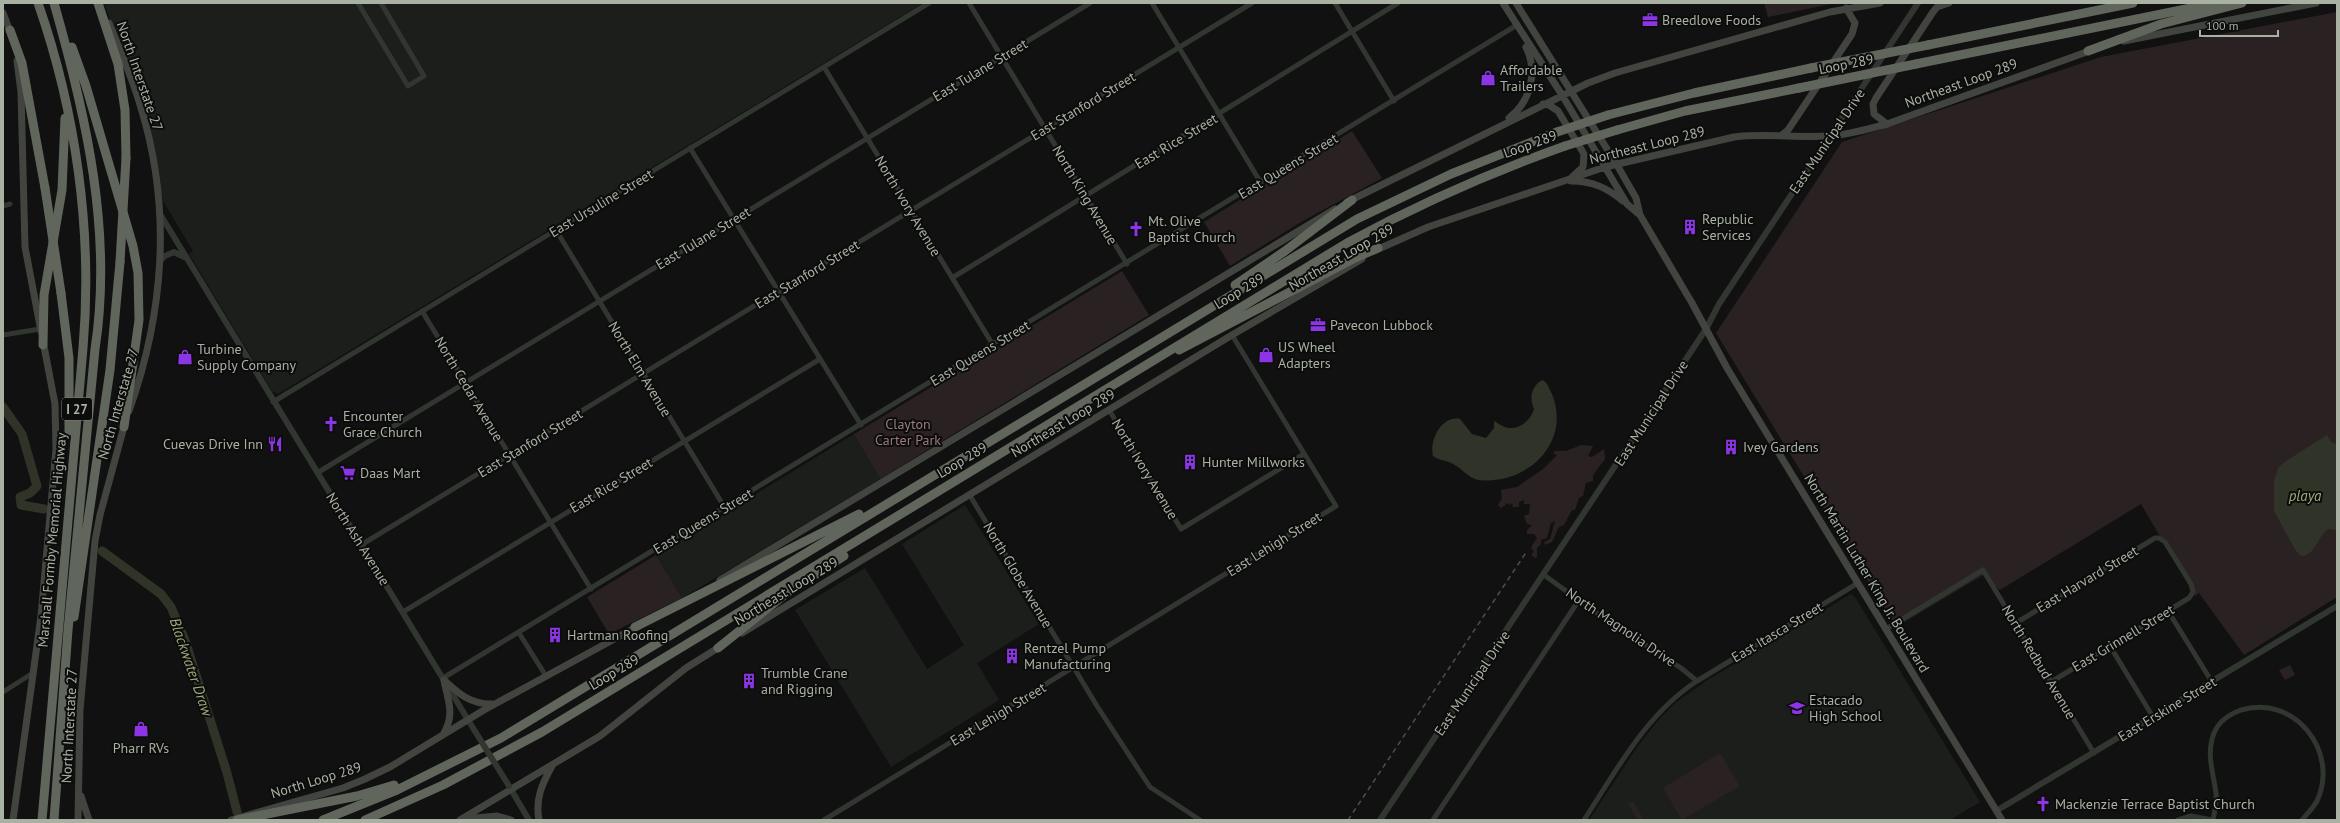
<svg xmlns="http://www.w3.org/2000/svg" width="2340" height="823" font-family="'PT Sans',sans-serif">
	<rect width="100%" height="100%" fill="#101110"/>
	<path fill="#1c1e1c" d="M104,3h819l-645,391 -6,-3 -83,-137 4,-3 -30,-50 -20,-96z
		M854,434l26,45 -198,119 -26,-43z
		M965,505l74,119 -62,39 22,37 -108,67 -96,-157 70,-42 62,101 37,-24 -62,-101z
		M1851,594l4,3 125,205 -30,18h-361l49,-74 18,-23 19,-20 31,-22z"/>
	<path fill="#2a2222" d="M1764,3h72l-68,14z
		M2337,12v585l-93,58 -45,-62 -4,3 -54,-92 -141,86 -17,-15 -87,52 -180,-294 126,-191 259,-85z
		M1352,131l30,47 -81,44 -71,44 -26,-44z
		M1122,271l27,44 -269,164 -26,-45z
		M1581,445l12,1 -5,10 4,1 12,-8 1,10 -12,16v6l-7,2 -3,13 -4,2 -4,12h-3l-8,15 -5,2 -7,15 -7,3 -1,-3 6,-3 5,-18 -4,2 -4,15 -6,2v4l-4,4v9l-2,1 -4,-3 3,-3 -3,-5 6,-9 -3,-4h-7v-4l5,-5 -5,-1 -3,-8 5,-2 1,-10h-6v-4l-5,2v5h-6l-1,-4 -2,2 -2,-2 -7,5 -3,-3 4,-7 -1,-8 16,-3 26,-18 14,-14 -4,-2 2,-2h11z
		M656,555l26,43 -73,36 -22,-37z
		M2290,665l5,10 -10,5 -6,-10z
		M1720,753l20,33 -58,34 -19,-32z
		M1633,801l11,19h-6l-10,-16z"/>
	<path fill="#303327" d="M1542,380c6,2 7,9 10,14 16,40 -10,76 -50,85 -9,1 -18,3 -27,0 -8,-3 -13,-10 -20,-14 -7,-5 -16,-4 -22,-9 -4,-16 9,-41 27,-37l12,15 14,4 8,-10v-7c4,2 9,6 14,7 12,1 23,-8 26,-19 -5,-11 -3,-22 8,-29z
		M2327,435l4,7 6,2v86l-9,-1c-10,7 -13,27 -27,27l-5,-5 -22,-40v-30l4,-13 8,-7z"/>
	<g fill="none" stroke-linecap="round" stroke-linejoin="round">
		<path stroke="#303327" stroke-width="9" d="M3,407l19,27 15,52 -7,7 -10,4 1,8 23,4
			M102,551l59,43 10,13 14,33 42,133 10,39"/>
		<path stroke="#323631" stroke-width="5" d="M358,3l50,83 16,-10 -43,-73
			M969,3l158,261
			M1152,3l109,180
			M1335,3l59,98
			M824,67l169,278
			M690,148l171,277
			M3,206l7,-2
			M556,230l169,278
			M952,278l446,-275
			M422,311l169,278
			M3,335l37,-6
			M273,402l656,-399
			M1109,410l72,119 123,-75
			M317,473l773,-470
			M969,494l128,212 53,81 50,33
			M361,545l891,-542
			M1544,575l61,44 76,49 16,13
			M2168,611l44,71
			M403,612l417,-253
			M2016,623l139,-85h4l6,4 26,42 2,8 -4,6 -138,84
			M1886,629l97,-59 111,183
			M519,633l27,43
			M2110,646l43,71
			M443,678l1074,-653
			M3,692l30,-19
			M824,820l512,-314 -104,-171
			M1433,820l146,-220
			M1584,820c32,-49 62,-106 113,-139l161,-98
			M2178,820l13,-4 22,4
			M2213,820c2,-9 4,-18 3,-27 -3,-22 -10,-39 -2,-60 5,-12 16,-19 27,-23 53,-16 99,41 76,91 -4,7 -10,13 -15,19"/>
		<path stroke="#323631" stroke-width="6" d="M160,214l313,514
			M160,261l5,-5 9,-4 10,5
			M509,786l20,34
			M1996,811l341,-205
			M1380,820l326,-491 13,-25 199,-301"/>
		<path stroke="#42453f" stroke-width="7" d="M1503,3l59,92 65,109 13,11
			M1516,3l101,162 19,33 4,17 52,88 35,65 275,452
			M3,13l8,21
			M109,23c11,28 24,56 32,85 31,101 23,205 -12,303
			M2124,41l192,-38
			M17,61l4,31 4,155 16,84
			M1543,104l6,1 9,6 26,43 -1,13 -11,10
			M1509,118c22,-17 29,-46 17,-71
			M1887,124l-13,-10 -1,-10 3,-6 57,-86 4,-5 12,-4
			M1782,135l6,-5 64,-96 3,-11 -9,-15
			M1571,181c22,0 36,7 52,20
			M1347,202l241,-119 27,-10 215,-61 50,-9
			M1374,251l54,-24 177,-60 129,-30c32,-4 63,1 95,-1 20,-1 39,-7 58,-12l205,-74
			M720,580l615,-371
			M742,633l490,-298 130,-76
			M444,680c15,14 26,24 48,24
			M444,733c11,-20 4,-31 0,-53
			M81,796l8,24
			M465,819l32,-3 14,4
			M13,820l28,-204 15,-167 -1,-45 -12,-63
			M78,820l2,-110 15,-169 5,-26 25,-92
			M231,820l112,-32 22,-9 25,-12 94,-57 156,-85
			M460,820l140,-84 86,-68 35,-22
			M539,820c-4,-21 3,-36 13,-54"/>
		<path stroke="#61665d" stroke-width="9" d="M38,3c38,109 55,229 45,345l-41,472
			M98,3l20,61 7,46 1,48
			M10,30l12,33 23,125
			M1928,45l205,-42
			M72,47l14,39 47,160 5,27 1,47 -15,107
			M2088,51l73,-27 81,-21
			M1916,64l299,-61
			M1608,115l86,-22 117,-25
			M1617,130l68,-19 114,-23
			M1235,285l50,-34 67,-51
			M61,293l8,65v73
			M43,345l1,-50 18,-105 3,-72
			M1179,350l174,-91 25,-11
			M74,617l36,-247 10,-108
			M635,627l224,-113
			M718,648l70,-56 56,-36
			M54,820l14,-190 27,-281c18,-116 -9,-234 -41,-346
			M237,820l120,-24 37,-11
			M323,820l74,-30 104,-52 856,-519 94,-45 106,-42
			M365,820l78,-35 99,-53 805,-489c70,-38 142,-70 218,-97"/>
		<path stroke="#4d504a" stroke-width="1.5" stroke-dasharray="5 4" stroke-linecap="butt" d="M1348,820l179,-269"/>
		<path stroke="#323631" stroke-width="6" d="M473,728l36,58"/>
		<path stroke="#61665d" stroke-width="9" d="M1811,68l117,-23
			M1799,88l117,-24
			M1557,132l51,-17
			M1565,146l52,-16
			M45,188l16,105
			M120,262l6,-104"/>
	</g>
	<defs>
		<symbol id="office-bare" viewBox="-9 -9 18 18"><path d="M-6-3h4V-5.5h4V-3h4V5H-6ZM-1-4.5V-3h2v-1.5ZM-6 0V1H6V0Z" fill="#8b35e4" stroke="#0b0c0b" stroke-width="2.5" paint-order="stroke"/></symbol>
		<symbol id="shop-bare" viewBox="-9 -9 18 18"><path d="M-5-2.5h2.3a2.7 3.5 0 0 1 5.4 0H5L5.5 6h-11ZM-1.5-2.5h3a1.5 2.3 0 0 0-3 0Z" fill="#8b35e4" stroke="#0b0c0b" stroke-width="2.5" paint-order="stroke"/></symbol>
		<symbol id="building-bare" viewBox="-9 -9 18 18"><path d="M-4-6H4V6H1V3H-1V6H-4ZM-2.5-4.3h1.7v1.8h-1.7ZM.8-4.3h1.7v1.8H.8ZM-2.5-1h1.7V.8h-1.7ZM.8-1h1.7V.8H.8Z" fill="#8b35e4" stroke="#0b0c0b" stroke-width="2.5" paint-order="stroke"/></symbol>
		<symbol id="church-bare" viewBox="-9 -9 18 18"><path d="M-1.2-6h2.4v3.5h3.3v2.4h-3.3V6h-2.4V-.1h-3.3v-2.4h3.3Z" fill="#8b35e4" stroke="#0b0c0b" stroke-width="2.5" paint-order="stroke"/></symbol>
		<symbol id="restaurant-bare" viewBox="-9 -9 18 18"><path d="M-5-6h1v4h1v-4h1v4h1v-4h1v5L-1.5 .5V6h-2V.5L-5-1ZM5-6V6H3V1.5H1.5Q1.5-4 5-6Z" fill="#8b35e4" stroke="#0b0c0b" stroke-width="2.5" paint-order="stroke"/></symbol>
		<symbol id="supermarket-bare" viewBox="-9 -9 18 18"><path d="M-6-5.5h2.5l.6 2H6L4.5 2H-2.5L-4.4-4H-6ZM-1.5 3.2a1.3 1.3 0 1 0 .1 0ZM3 3.2a1.3 1.3 0 1 0 .1 0Z" fill="#8b35e4" stroke="#0b0c0b" stroke-width="2.5" paint-order="stroke"/></symbol>
		<symbol id="school-bare" viewBox="-9 -9 18 18"><path d="M0-5L7-2L0 1L-7-2ZM-4 1L0 2.5L4 1V4Q0 6-4 4Z" fill="#8b35e4" stroke="#0b0c0b" stroke-width="2.5" paint-order="stroke"/></symbol>
	</defs>
	<g fill-rule="evenodd">
		<use href="#office-bare" x="1639" y="9" width="22" height="22"/>
		<use href="#shop-bare" x="1477" y="67" width="22" height="22"/>
		<use href="#building-bare" x="1679" y="216" width="22" height="22"/>
		<use href="#church-bare" x="1125" y="218" width="22" height="22"/>
		<use href="#office-bare" x="1307" y="314" width="22" height="22"/>
		<use href="#shop-bare" x="1255" y="344" width="22" height="22"/>
		<use href="#shop-bare" x="174" y="346" width="22" height="22"/>
		<use href="#church-bare" x="320" y="413" width="22" height="22"/>
		<use href="#restaurant-bare" x="264" y="433" width="22" height="22"/>
		<use href="#building-bare" x="1720" y="436" width="22" height="22"/>
		<use href="#building-bare" x="1179" y="451" width="22" height="22"/>
		<use href="#supermarket-bare" x="337" y="462" width="22" height="22"/>
		<use href="#building-bare" x="544" y="624" width="22" height="22"/>
		<use href="#building-bare" x="1001" y="645" width="22" height="22"/>
		<use href="#building-bare" x="738" y="670" width="22" height="22"/>
		<use href="#school-bare" x="1786" y="697" width="22" height="22"/>
		<use href="#shop-bare" x="130" y="718" width="22" height="22"/>
		<use href="#church-bare" x="2032" y="793" width="22" height="22"/>
	</g>
	<g text-anchor="middle" stroke-width="4" stroke-linejoin="round" paint-order="stroke">
		<rect fill="#0b0c0b" stroke="#7a8075" stroke-width="1" x="62" y="398" width="30" height="22" rx="3"/>
		<g font-size="13" font-weight="bold" fill="#a9b1a2">
			<text x="77" y="414">I 27</text>
		</g>
		<g font-size="14" fill="#a9b1a2" stroke="#0b0c0b" text-anchor="start">
			<text x="1662" y="25">Breedlove Foods</text>
			<text x="1500" y="75">Affordable<tspan x="1500" dy="16">Trailers</tspan></text>
			<text x="1702" y="224">Republic<tspan x="1702" dy="16">Services</tspan></text>
			<text x="1148" y="226">Mt. Olive<tspan x="1148" dy="16">Baptist Church</tspan></text>
			<text x="1330" y="330">Pavecon Lubbock</text>
			<text x="1278" y="352">US Wheel<tspan x="1278" dy="16">Adapters</tspan></text>
			<text x="197" y="354">Turbine<tspan x="197" dy="16">Supply Company</tspan></text>
			<text x="343" y="421">Encounter<tspan x="343" dy="16">Grace Church</tspan></text>
			<text x="263" y="449" text-anchor="end">Cuevas Drive Inn</text>
			<text x="1743" y="452">Ivey Gardens</text>
			<text x="1202" y="467">Hunter Millworks</text>
			<text x="360" y="478">Daas Mart</text>
			<text x="567" y="640">Hartman Roofing</text>
			<text x="1024" y="653">Rentzel Pump<tspan x="1024" dy="16">Manufacturing</tspan></text>
			<text x="761" y="678">Trumble Crane<tspan x="761" dy="16">and Rigging</tspan></text>
			<text x="1809" y="705">Estacado<tspan x="1809" dy="16">High School</tspan></text>
			<text x="141" y="753" text-anchor="middle">Pharr RVs</text>
			<text x="2055" y="809">Mackenzie Terrace Baptist Church</text>
		</g>
		<g font-size="14" fill="#a9b1a2" stroke="#0b0c0b">
			<text transform="translate(1846 64) rotate(-11)" y="5">Loop 289</text>
			<text transform="translate(980 70) rotate(-31)" y="5">East Tulane Street</text>
			<text transform="translate(140 76) rotate(71)" y="5">North Interstate 27</text>
			<text transform="translate(1961 83) rotate(-20)" y="5">Northeast Loop 289</text>
			<text transform="translate(1083 106) rotate(-31)" y="5">East Stanford Street</text>
			<text transform="translate(1176 141) rotate(-31)" y="5">East Rice Street</text>
			<text transform="translate(1827 141) rotate(-56)" y="5">East Municipal Drive</text>
			<text transform="translate(1530 144) rotate(-20)" y="5">Loop 289</text>
			<text transform="translate(1647 145) rotate(-14)" y="5">Northeast Loop 289</text>
			<text transform="translate(1288 166) rotate(-31)" y="5">East Queens Street</text>
			<text transform="translate(1085 195) rotate(59)" y="5">North King Avenue</text>
			<text transform="translate(601 203) rotate(-31)" y="5">East Ursuline Street</text>
			<text transform="translate(908 206) rotate(59)" y="5">North Ivory Avenue</text>
			<text transform="translate(703 238) rotate(-31)" y="5">East Tulane Street</text>
			<text transform="translate(1341 257) rotate(-30)" y="5">Northeast Loop 289</text>
			<text transform="translate(807 274) rotate(-31)" y="5">East Stanford Street</text>
			<text transform="translate(1239 291) rotate(-31)" y="5">Loop 289</text>
			<text transform="translate(980 353) rotate(-31)" y="5">East Queens Street</text>
			<text transform="translate(640 369) rotate(59)" y="5">North Elm Avenue</text>
			<text transform="translate(469 389) rotate(59)" y="5">North Cedar Avenue</text>
			<text transform="translate(118 404) rotate(-74)" y="5">North Interstate 27</text>
			<text transform="translate(1651 413) rotate(-57)" y="5">East Municipal Drive</text>
			<text transform="translate(1063 423) rotate(-31)" y="5">Northeast Loop 289</text>
			<text transform="translate(530 443) rotate(-31)" y="5">East Stanford Street</text>
			<text transform="translate(962 460) rotate(-31)" y="5">Loop 289</text>
			<text transform="translate(1145 469) rotate(59)" y="5">North Ivory Avenue</text>
			<text transform="translate(611 485) rotate(-31)" y="5">East Rice Street</text>
			<text transform="translate(703 521) rotate(-31)" y="5">East Queens Street</text>
			<text transform="translate(358 539) rotate(58)" y="5">North Ash Avenue</text>
			<text transform="translate(52 540) rotate(-85)" y="5">Marshall Formby Memorial Highway</text>
			<text transform="translate(1274 544) rotate(-32)" y="5">East Lehigh Street</text>
			<text transform="translate(1867 573) rotate(59)" y="5">North Martin Luther King Jr. Boulevard</text>
			<text transform="translate(1018 575) rotate(59)" y="5">North Globe Avenue</text>
			<text transform="translate(2087 579) rotate(-31)" y="5">East Harvard Street</text>
			<text transform="translate(786 591) rotate(-31)" y="5">Northeast Loop 289</text>
			<text transform="translate(1621 627) rotate(34)" y="5">North Magnolia Drive</text>
			<text transform="translate(1777 632) rotate(-31)" y="5">East Itasca Street</text>
			<text transform="translate(2123 638) rotate(-31)" y="5">East Grinnell Street</text>
			<text transform="translate(2039 662) rotate(59)" y="5">North Redbud Avenue</text>
			<text transform="translate(614 672) rotate(-31)" y="5">Loop 289</text>
			<text transform="translate(1472 683) rotate(-56)" y="5">East Municipal Drive</text>
			<text transform="translate(2167 709) rotate(-31)" y="5">East Erskine Street</text>
			<text transform="translate(998 714) rotate(-31)" y="5">East Lehigh Street</text>
			<text transform="translate(69 726) rotate(-87)" y="5">North Interstate 27</text>
			<text transform="translate(316 780) rotate(-17)" y="5">North Loop 289</text>
		</g>
		<g font-size="14" fill="#9b7a7d" stroke="#0b0c0b">
			<text x="908" y="429">Clayton<tspan x="908" dy="16">Carter Park</tspan></text>
		</g>
		<g font-size="15" font-style="italic" fill="#9caa7a" stroke="#0b0c0b">
			<text x="2305" y="501">playa</text>
			<text transform="translate(191 667) rotate(71)" y="5">Blackwater Draw</text>
		</g>
	</g>
	<rect width="2340" height="823" fill="none" stroke="#a9b1a2" stroke-width="8"/>
	<path d="M2200 30v6h78v-6" fill="none" stroke="#a9b1a2" stroke-width="2"/>
	<text x="2206" y="30" font-size="12" fill="#a9b1a2" stroke="#0b0c0b" stroke-width="3" paint-order="stroke">100 m</text>
</svg>
